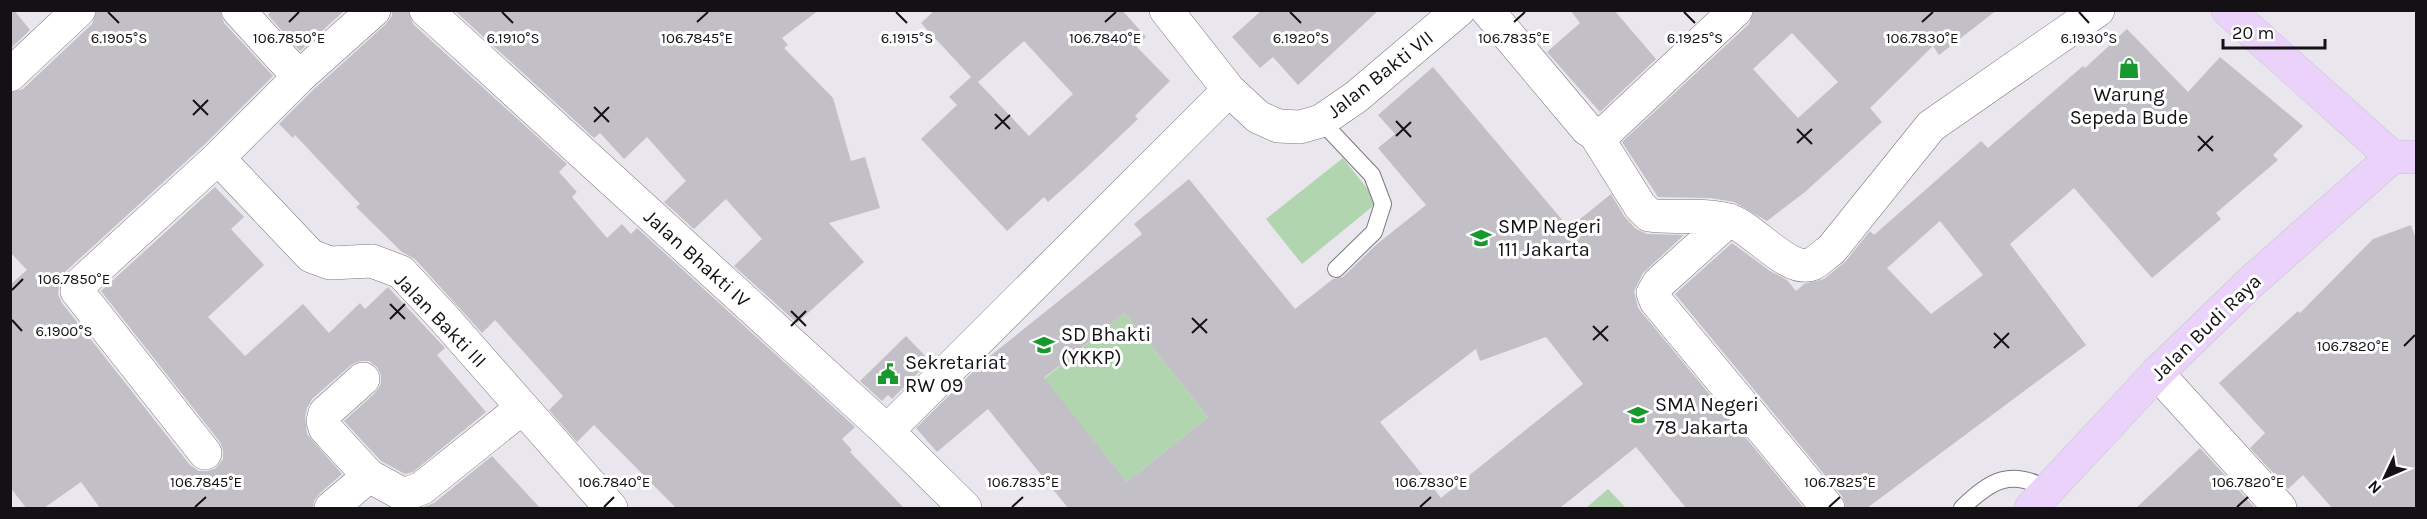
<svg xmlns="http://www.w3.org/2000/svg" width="2427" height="519" font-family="Karla,sans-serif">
	<rect width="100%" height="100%" fill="#eae6ee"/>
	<path fill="#b0d5af" d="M1343,158l35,44 -76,62 -36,-45z
		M1125,313l83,104 -81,65 -83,-103z
		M1608,489l18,19h-40z"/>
	<path fill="#c3bfc6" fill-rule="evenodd" d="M10,10h4l16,20 -20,19z
		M97,10h123l4,13 49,53 -68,68 -139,127 -7,14 -1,9 4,9 128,162 9,6h9l8,-3 7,-9v-9l-3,-8 -119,-151 114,-104 29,30 -13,12 33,36 -56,52 37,39 58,-52 26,29 31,-30 5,6 23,-22 57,61 -8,7 49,57 -73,60 -8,2 -24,-13 -37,-40 31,-28 6,-9v-9l-4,-8 -8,-6h-9l-9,4 -39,34 -5,9 -2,9 2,17 35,40 -23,20 -5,7 -1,7h-213l-19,-26 -37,26h-18l-16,-21v-202l17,-15 -17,-18v-159l13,-4 69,-65z
		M272,10h73l-45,41 -32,-36z
		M392,10h16l5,14 154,140 -8,8 18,20 -5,5 35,41 15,-14 9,10 6,-6 218,199 -13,12 10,11 -2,2 54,56h-228l-82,-83 -17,17 -28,-32 14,-14 -68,-76 -13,13 -67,-74 -13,-7 -46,-45 4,-3 -65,-69 -2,3 -14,-14 33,-33 74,-67 6,-8z
		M454,10h365l-37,28 6,7 -4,3 49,50 18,63 14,-4 15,51 -51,15 35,39 -67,61 -63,-57 28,-27 -36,-40 -32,30 -30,-27 22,-21 -39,-44 -23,22 -24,-26 -6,5z
		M935,10h187l24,27 -10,9 34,35 -35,35 3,3 -53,50 -37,33 -4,-5 -37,34 -86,-92 36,-34 -8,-8 22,-20 -50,-54zM1024,41l49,53 -44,42 -51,-54z
		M1262,10h117l-81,75 -25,-28 -13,11 -28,-31z
		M1570,10h44l42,49 -56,53 -53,-60 33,-29z
		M1754,10h243l-58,45 -6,-9 -63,62 12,14 -77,70 -38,29 -33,-19 -24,-4 -52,-1 -36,-55 127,-118zM1792,33l46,49 -40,36 -45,-49z
		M2127,29l61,63 32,-35 83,69 -30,29 5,5 -62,53 5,6 -69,59 -78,-90 -64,56 76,101 -219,163h-21l-4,-12 -167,-202 57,-51 38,28 17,9 9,11 8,-7 20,-5 21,-17 25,-31 4,4 107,-94 7,7 95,-82 2,2zM1940,221l43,54 -52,39 -44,-46z
		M1433,67l136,161 42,-34 13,22 12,13 11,5 37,1 -41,38 -9,18 4,17 166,200h-118l-50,-61 -76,61h-492l-80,-99 -51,43 -21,-24 68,-67 158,-127 -8,-10 55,-45 106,130 38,-30 10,-2 34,-33 49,-39 -48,-57 17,-14 -17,-19zM1125,313l83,104 -81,65 -83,-104zM1546,337l37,47 -142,114 -61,-76 96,-73 4,12z
		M2411,225l5,14v269h-84l-29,-33 -15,14 -38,-41 15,-15 -46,-50 79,-72 2,2 73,-74z
		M906,336l24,25 -38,38 -4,-4 -6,6 -22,-20z
		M2200,448l55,60h-119z
		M492,456l48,52h-119l13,-5z"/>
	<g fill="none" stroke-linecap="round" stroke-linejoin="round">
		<defs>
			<path id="service" d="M1321,121l51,54 11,29 -9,28 -38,37
				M1962,508c29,-28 49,-40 87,-18"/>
			<path id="minor" d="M238,10l61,67
				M426,10l461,421 78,77
				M1166,10l63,80 29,27 20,9 22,1 21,-6 35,-24 103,-87
				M1487,10l100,119 8,5 12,-3 129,-121
				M10,75l69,-65
				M1595,134l45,72 9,9c26,4 54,-2 79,5 24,6 60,54 84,44 6,-3 13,-10 19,-14l100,-124 167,-116
				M218,158l93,98 19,7 42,-2 29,11 41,44 169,192
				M1729,220l-70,63 -6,10 3,8 172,207
				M2157,373l123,135
				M887,431l342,-341
				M205,453l-128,-162 2,-6 139,-127 81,-81 75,-67
				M369,476l35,19 18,-7 100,-80
				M331,508l38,-32 -44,-48 -2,-7 2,-8 38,-34"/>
			<path id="primary" d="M2228,10l164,147h24
				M2031,508l126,-135 93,-90 142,-126"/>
		</defs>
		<use href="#service" stroke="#7d7880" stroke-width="18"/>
		<use href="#minor" stroke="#7d7880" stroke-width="34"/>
		<use href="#primary" stroke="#c6c6c7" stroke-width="34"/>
		<use href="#service" stroke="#fff" stroke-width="16"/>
		<use href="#minor" stroke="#fff" stroke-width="33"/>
		<use href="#primary" stroke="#ebd2fb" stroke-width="33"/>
	</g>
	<path fill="none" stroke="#131114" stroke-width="2" d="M108,12l11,11M502,12l11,11M896,12l11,11M1290,12l11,11M1684,12l11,11M2079,12l10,11M289,22l10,-10M697,22l11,-10M1105,22l11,-10M1514,22l11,-10M1922,22l11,-10M193,100l15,15M594,107l15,15M995,114l15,15M193,115l15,-15M1396,121l15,16M594,122l15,-15M995,129l15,-14M1797,129l15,15M1396,136l15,-14M2198,136l15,15M1797,143l15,-14M2198,151l15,-15M12,290l11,-11M390,304l15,15M791,311l15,15M1192,318l15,15M390,319l15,-15M12,320l10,11M791,326l15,-15M1593,326l15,15M1192,333l15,-14M1994,333l15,15M1593,340l15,-14M2404,346l11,-11M1994,348l15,-15M195,507l11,-10M604,507l10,-10M1012,507l11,-10M1420,507l11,-10M1829,507l11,-10M2237,507l11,-10"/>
	<defs>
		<symbol id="shop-bare" viewBox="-9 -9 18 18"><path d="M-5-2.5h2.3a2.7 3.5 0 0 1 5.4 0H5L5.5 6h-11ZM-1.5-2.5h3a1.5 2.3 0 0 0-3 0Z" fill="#18992d" stroke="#fff" stroke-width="2.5" paint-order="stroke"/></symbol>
		<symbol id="school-bare" viewBox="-9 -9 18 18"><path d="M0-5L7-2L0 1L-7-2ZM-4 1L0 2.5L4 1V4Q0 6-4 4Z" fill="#18992d" stroke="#fff" stroke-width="2.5" paint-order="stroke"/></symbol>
		<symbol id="civic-bare" viewBox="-9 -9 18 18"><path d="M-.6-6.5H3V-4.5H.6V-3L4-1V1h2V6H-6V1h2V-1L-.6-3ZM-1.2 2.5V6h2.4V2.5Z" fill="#18992d" stroke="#fff" stroke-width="2.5" paint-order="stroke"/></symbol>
	</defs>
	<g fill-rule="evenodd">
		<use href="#shop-bare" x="2114" y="53" width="30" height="30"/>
		<use href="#school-bare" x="1466" y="223" width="30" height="30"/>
		<use href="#school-bare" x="1029" y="330" width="30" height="30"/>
		<use href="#civic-bare" x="873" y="359" width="30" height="30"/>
		<use href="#school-bare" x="1623" y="400" width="30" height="30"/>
	</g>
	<g text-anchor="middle" stroke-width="6" stroke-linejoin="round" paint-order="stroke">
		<g font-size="20" fill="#131114" stroke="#fff">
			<text transform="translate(1380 74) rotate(-38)" y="7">Jalan Bakti VII</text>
			<text transform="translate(697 258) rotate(42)" y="7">Jalan Bhakti IV</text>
			<text transform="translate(441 320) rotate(46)" y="7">Jalan Bakti III</text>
			<text transform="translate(2206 327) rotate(-44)" y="7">Jalan Budi Raya</text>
		</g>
		<g font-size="20" fill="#131114" stroke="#fff" text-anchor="start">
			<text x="2129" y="101" text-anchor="middle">Warung<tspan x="2129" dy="23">Sepeda Bude</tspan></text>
			<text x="1498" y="233">SMP Negeri<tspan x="1498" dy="23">111 Jakarta</tspan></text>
			<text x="1061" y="341">SD Bhakti<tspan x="1061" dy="23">(YKKP)</tspan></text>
			<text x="905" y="369">Sekretariat<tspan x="905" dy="23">RW 09</tspan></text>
			<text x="1655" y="411">SMA Negeri<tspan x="1655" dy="23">78 Jakarta</tspan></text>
		</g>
	</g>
	<g font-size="15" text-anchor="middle" fill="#131114" stroke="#fff" stroke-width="6" stroke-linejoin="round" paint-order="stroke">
		<text x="289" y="43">106.7850°E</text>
		<text x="697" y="43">106.7845°E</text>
		<text x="1105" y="43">106.7840°E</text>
		<text x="1514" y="43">106.7835°E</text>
		<text x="1922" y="43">106.7830°E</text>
		<text x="119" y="43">6.1905°S</text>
		<text x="513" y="43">6.1910°S</text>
		<text x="907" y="43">6.1915°S</text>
		<text x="1301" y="43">6.1920°S</text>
		<text x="1695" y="43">6.1925°S</text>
		<text x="2089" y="43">6.1930°S</text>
		<text x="74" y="284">106.7850°E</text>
		<text x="64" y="336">6.1900°S</text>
		<text x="2353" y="351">106.7820°E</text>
		<text x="206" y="487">106.7845°E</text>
		<text x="614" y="487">106.7840°E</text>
		<text x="1023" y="487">106.7835°E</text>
		<text x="1431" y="487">106.7830°E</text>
		<text x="1840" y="487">106.7825°E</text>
		<text x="2248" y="487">106.7820°E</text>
	</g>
	<rect width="2427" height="519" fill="none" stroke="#131114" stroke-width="24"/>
	<g transform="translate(2385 477) rotate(226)" stroke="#ffffff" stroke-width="4.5" paint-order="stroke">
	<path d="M0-4.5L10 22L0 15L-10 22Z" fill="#131114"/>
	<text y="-9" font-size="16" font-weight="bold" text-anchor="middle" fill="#131114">N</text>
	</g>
	<path d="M2223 39v9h102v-9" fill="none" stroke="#131114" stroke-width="3"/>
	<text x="2232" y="39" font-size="18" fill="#131114" stroke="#ffffff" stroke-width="4.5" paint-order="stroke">20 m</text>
</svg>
